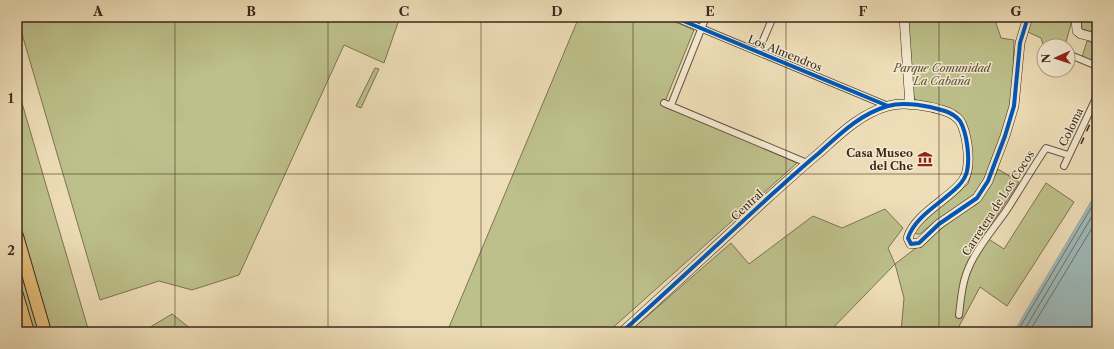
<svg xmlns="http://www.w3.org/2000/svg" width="1114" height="349" font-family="'Libre Caslon Text',serif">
	<rect width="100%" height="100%" fill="#eedeb8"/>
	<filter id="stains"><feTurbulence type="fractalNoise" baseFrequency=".005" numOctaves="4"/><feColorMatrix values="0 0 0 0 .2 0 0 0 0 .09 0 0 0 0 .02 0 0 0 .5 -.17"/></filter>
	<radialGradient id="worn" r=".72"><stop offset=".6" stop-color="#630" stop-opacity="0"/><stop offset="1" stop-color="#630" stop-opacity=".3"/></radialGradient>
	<path fill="#bdc08b" stroke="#7c7453" d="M17,17h383l-16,46 -40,-18 -105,230 -47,15 -33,-9 -59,19z
		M579,17h85l30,13 -30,74 133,59 -189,169h-161z
		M907,17h87l7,21 13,2 -2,60 -6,25 -25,62 -9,10 -37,24 -15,13h-4l-1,-4 29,-28 24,-18 2,-6 2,-10 -1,-23 -12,-27 -45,-19z
		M1031,17h41v3l-7,26h-14l-8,-2 -2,-6 -13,-6z
		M1081,17h16v16l-15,-4z
		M1087,41l10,3v19l-15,-6z
		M375,68l4,1 -18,39 -5,-2z
		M17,86l72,246h-38l-34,-115z
		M998,169l21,13 -35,54 20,13 42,-66 28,19 -67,104 -27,-19 -24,45h-55l3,-34 -9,-34 -66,68h-200l102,-89 18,21 64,-48 29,12 43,-19 18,19 -15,20 7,16 68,-52 14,-8 13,-18z
		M17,255l23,77h-6l-17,-54z
		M172,314l23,18h-53z"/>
	<path fill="#9eb9b9" stroke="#767f7a" d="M1097,191v141h-85z"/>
	<path fill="#eedeb8" d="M1097,189v2l-84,141h-3z"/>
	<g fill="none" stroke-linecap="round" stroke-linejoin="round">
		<path stroke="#6c716a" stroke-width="1" d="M1017,332l80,-134
			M1023,332l74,-124
			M1029,332l68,-112"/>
		<defs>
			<path id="street" d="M674,17l214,89
				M758,52l15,-35
				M1068,54l29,12
				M664,103l143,60
				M671,105l35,-88
				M1064,166l33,-70
				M959,315c2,-16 3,-33 10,-48 8,-20 27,-41 39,-59 13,-20 25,-41 38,-60l22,7"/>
			<path id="secondary" d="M904,17l6,88
				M1076,17l1,14 4,3 16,4
				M622,332c50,-45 98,-90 147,-135 17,-15 33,-30 50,-44 21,-19 41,-39 69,-47 16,-5 42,0 57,5 6,2 11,5 15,10 7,12 10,37 7,50 -4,23 -50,38 -59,67l3,6 8,-1 20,-19 38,-26 11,-17 17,-45 9,-30 6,-63 8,-26"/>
			<path id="highway" d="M17,236l28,96
				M17,295l11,37"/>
		</defs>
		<use href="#street" stroke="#675642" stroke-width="8"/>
		<use href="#secondary" stroke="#3a291b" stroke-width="10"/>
		<use href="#highway" stroke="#3a291b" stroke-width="14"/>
		<use href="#street" stroke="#f4ead1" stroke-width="6"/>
		<use href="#secondary" stroke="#f4ead1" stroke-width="9"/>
		<use href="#highway" stroke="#e7bf7c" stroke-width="12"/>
		<path stroke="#3a291b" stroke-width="1.5" stroke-dasharray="7 7" stroke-linecap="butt" d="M1081,144l16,-36"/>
		<defs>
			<path id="cycleway" d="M674,17l214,89
				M622,332c50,-45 98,-90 147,-135 17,-15 33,-30 50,-44 21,-19 41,-39 69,-47 16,-5 42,0 57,5 6,2 11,5 15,10 7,12 10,37 7,50 -4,23 -50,38 -59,67l3,6 8,-1 20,-19 38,-26 11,-17 17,-45 9,-30 6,-63 8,-26"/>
		</defs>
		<use href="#cycleway" stroke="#f4ead1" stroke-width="6"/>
		<use href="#cycleway" stroke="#0057b8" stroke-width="4"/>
	</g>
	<path fill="none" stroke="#3a291b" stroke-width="1" stroke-opacity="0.55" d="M175,17v315M328,17v315M481,17v315M633,17v315M786,17v315M939,17v315M17,174h1080"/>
	<defs>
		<symbol id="museum-bare" viewBox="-9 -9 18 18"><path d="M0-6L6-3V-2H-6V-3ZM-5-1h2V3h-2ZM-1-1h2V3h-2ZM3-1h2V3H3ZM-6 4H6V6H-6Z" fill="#8f2418" stroke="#f4ead1" stroke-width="2.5" paint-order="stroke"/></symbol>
	</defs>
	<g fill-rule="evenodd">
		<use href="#museum-bare" x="914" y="148" width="22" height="22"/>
	</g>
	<g text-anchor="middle" stroke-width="3" stroke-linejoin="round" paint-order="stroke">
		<g font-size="11" fill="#3a291b" stroke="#f4ead1">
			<text transform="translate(785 53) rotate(22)" y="4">Los Almendros</text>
			<text transform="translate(1071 127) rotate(-64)" y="4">Coloma</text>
			<text transform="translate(998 203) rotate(-57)" y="4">Carretera de Los Cocos</text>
			<text transform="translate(747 205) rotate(-43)" y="4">Central</text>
		</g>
		<g font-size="11" font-style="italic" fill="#5b4f37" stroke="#f4ead1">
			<text x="942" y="72">Parque Comunidad<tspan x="942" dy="13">La Cabaña</tspan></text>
		</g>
		<g font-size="11" font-weight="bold" fill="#3a291b" stroke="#f4ead1" text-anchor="end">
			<text x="913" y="157">Casa Museo<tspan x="913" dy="13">del Che</tspan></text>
		</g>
	</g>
	<rect width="1114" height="349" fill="none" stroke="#eedeb8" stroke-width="44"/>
	<g transform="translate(1056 58) rotate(267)"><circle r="19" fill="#f4ead1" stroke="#aa9d88"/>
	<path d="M0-3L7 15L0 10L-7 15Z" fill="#8f2418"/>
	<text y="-6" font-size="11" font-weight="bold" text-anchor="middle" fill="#3a291b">N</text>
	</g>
	<rect x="22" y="22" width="1070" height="305" fill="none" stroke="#3a291b" stroke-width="1.5"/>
	<g font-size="13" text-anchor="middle" font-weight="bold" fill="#3a291b">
		<text x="98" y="16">A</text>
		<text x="251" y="16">B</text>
		<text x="404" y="16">C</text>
		<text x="557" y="16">D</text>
		<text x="710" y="16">E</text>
		<text x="863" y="16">F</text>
		<text x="1016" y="16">G</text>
		<text x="11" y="103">1</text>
		<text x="11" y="255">2</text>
	</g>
	<rect width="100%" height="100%" filter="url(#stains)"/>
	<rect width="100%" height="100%" fill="url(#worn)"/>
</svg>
